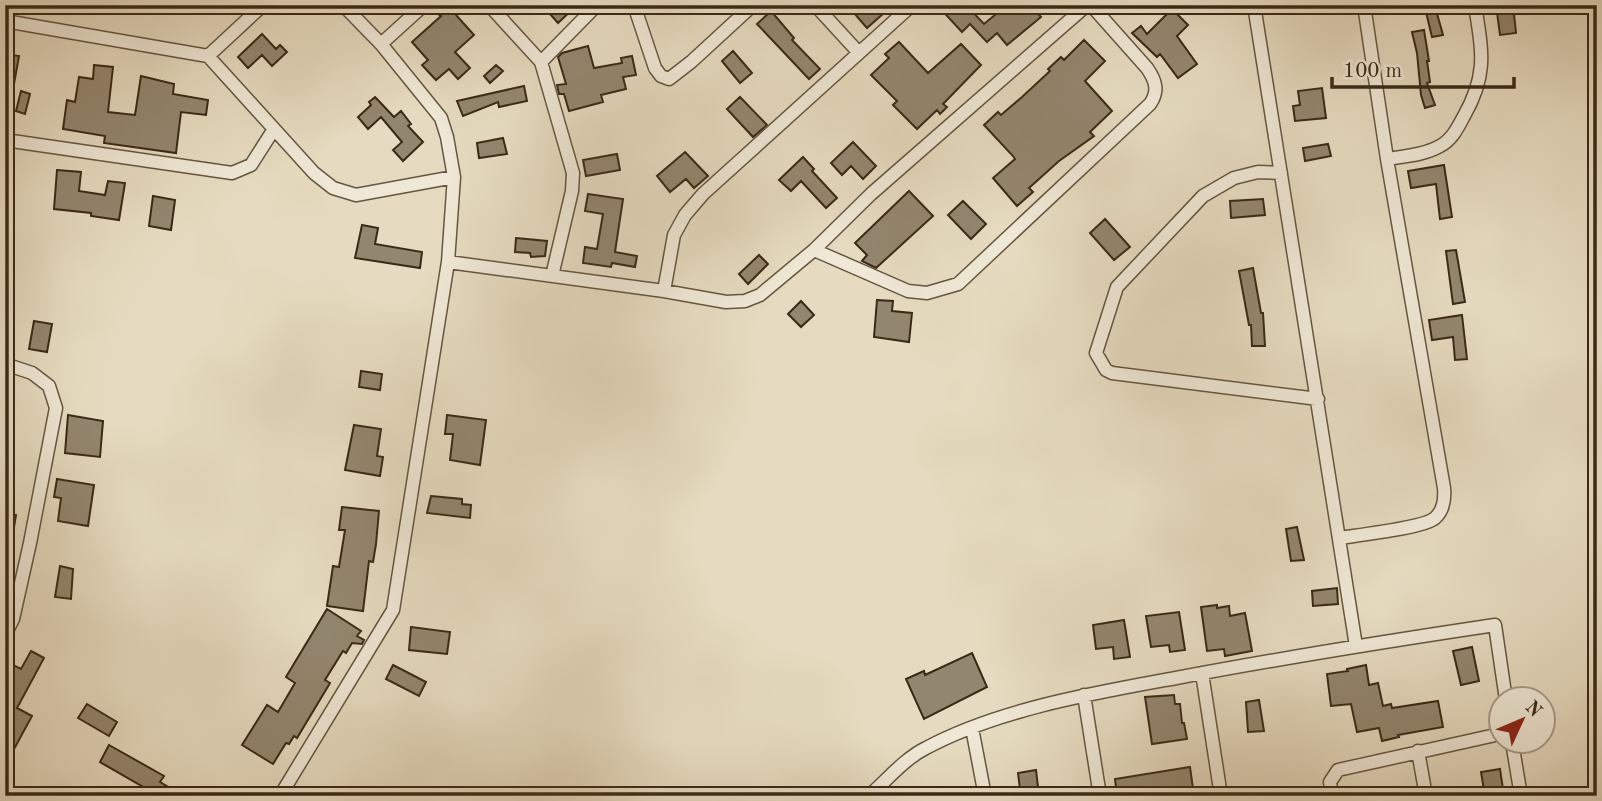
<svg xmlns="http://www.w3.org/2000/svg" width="1602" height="801" font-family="'Old Standard TT',serif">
	<rect width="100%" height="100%" fill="#e6dbc0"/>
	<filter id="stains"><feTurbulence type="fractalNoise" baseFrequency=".00286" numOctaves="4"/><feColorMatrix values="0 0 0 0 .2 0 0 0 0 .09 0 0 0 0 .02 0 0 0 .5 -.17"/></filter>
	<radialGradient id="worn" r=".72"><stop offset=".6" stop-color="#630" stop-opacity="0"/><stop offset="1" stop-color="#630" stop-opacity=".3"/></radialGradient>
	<path fill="#93866f" stroke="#3a2917" stroke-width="2" d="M447,5l27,30 -19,17 15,16 -12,11 -9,-10 -13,11 -14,-15 6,-5 -16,-18 29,-26 -3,-2z
		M542,5h35l-19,18z
		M847,5h46l-26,23z
		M937,5h29l18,19 23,-19h23l11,12 -34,28 -10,-12 -10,9 -17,-18 -8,8z
		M1496,5h17l3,28 -16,2z
		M1172,9l16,16 -11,11 20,28 -19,14 -18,-24 -3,3 -25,-24 9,-7 6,8z
		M1436,10l7,25 -11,2 -6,-25z
		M771,11l23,27 -2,2 28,29 -11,10 -52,-55z
		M1424,30l5,31h-2l3,21 -3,1 8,22 -10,3 -4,-13 -4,-42 -5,-21z
		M262,34l14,15 4,-4 7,7 -15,14 -10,-11 -14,13 -10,-11z
		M1084,40l21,21 -20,20 27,30 -22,21 4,4 -35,25 -30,27 4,4 -16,14 -24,-28 22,-19 -2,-3 -29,-31 14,-13 3,3 21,-18 28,-26 -2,-2 13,-12 3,3z
		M899,42l29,31 33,-29 20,21 -38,39 4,3 -7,7 -3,-4 -20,19 -24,-24 4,-4 -26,-26 18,-17 -4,-4z
		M588,46l6,22 28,-5 -1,-5 11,-2 4,19 -13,2 3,12 -25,6 2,7 -34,9 -5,-17h-5l-2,-9 9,-1 -8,-27 4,-4z
		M733,51l19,22 -12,10 -18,-22z
		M5,54l14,2 -5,28 -9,-2z
		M94,65l19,2 -5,45 27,3 6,-39 33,8 -1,10 35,6 -2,15 -25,-3 -5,41 -72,-10 1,-7 -42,-7 4,-29 8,2 4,-25 14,2z
		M496,65l7,6 -13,12 -6,-7z
		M524,86l3,15 -28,6 -1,-5 -35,14 -6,-15z
		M1322,88l4,30 -31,3 -2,-15 7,-1 -2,-14z
		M21,91l9,3 -5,20 -9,-3z
		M375,97l19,20 7,-6 10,13 -3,2 15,16 -20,19 -10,-11 9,-8 -21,-25 -13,12 -10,-12 13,-12 -2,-3z
		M740,97l27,28 -14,12 -26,-28z
		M503,138l4,16 -28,4 -2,-15z
		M853,142l23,24 -13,13 -12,-13 -9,9 -11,-12z
		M1328,144l3,12 -26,5 -2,-13z
		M685,152l23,24 -14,12 -8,-9 -16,13 -13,-16z
		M617,154l3,16 -34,6 -3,-16z
		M803,157l11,12 -2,2 25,27 -11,10 -25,-27 -10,10 -12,-11z
		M1444,165l8,52 -12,2 -4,-35 -25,4 -3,-17z
		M57,170l24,2 -2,19 26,4 3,-14 17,2 -6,37 -28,-4v-3l-37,-4z
		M909,191l24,25 -57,52 -14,-7 5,-6 -12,-12z
		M588,194l35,5 -8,53 22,4 -2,11 -23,-4 -1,4 -28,-4 2,-16 12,2 6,-35 -18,-3z
		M153,196l22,4 -4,30 -22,-4z
		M1263,199l2,16 -34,3 -1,-17z
		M963,201l23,23 -15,15 -23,-24z
		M1105,219l25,28 -16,13 -24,-27z
		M362,225l16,3 -3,16 47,8 -2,16 -65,-10z
		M516,238l31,3 -2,15 -14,1 -1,-4 -15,-1z
		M1456,250l9,52 -12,2 -7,-53z
		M759,255l9,9 -20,20 -9,-10z
		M1253,268l8,45h2l2,33h-13l-1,-21h-2l-10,-54z
		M877,300l16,1 -1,10 20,2 -3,29 -35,-5z
		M801,301l13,14 -13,12 -13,-13z
		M1462,315l5,44 -12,1 -2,-23 -21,3 -3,-20z
		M34,321l18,3 -5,28 -18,-3z
		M361,371l21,3 -2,16 -21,-3z
		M68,415l35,6 -3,36 -35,-4z
		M447,415l39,5 -6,45 -30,-5 3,-26h-8z
		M354,425l27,4 -4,27 6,1 -3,19 -35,-6z
		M57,479l37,6 -6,41 -30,-5 3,-23 -7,-1z
		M431,496l31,3v5l9,1 -1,13 -43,-5z
		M342,507l37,4 -3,33 -3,18 -4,-1 -6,50 -36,-5 6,-40 6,1 6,-37h-6z
		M5,513l11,2 -5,31h-6z
		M1297,527l7,33 -13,1 -5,-32z
		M60,566l13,3 -2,30 -16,-2z
		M1337,588l1,16 -25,2 -1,-15z
		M1217,605v3l12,-2 1,10 15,-3 7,38 -27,5 -1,-7 -17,2 -6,-44z
		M327,609l34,22 -4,5 7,4 -2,4 -10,-1 -6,10 -3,-2 -18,29 5,3 -33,55 -3,-2 -5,8 -3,-1 -13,21 -31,-19 25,-40 11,7 17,-29 -9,-6z
		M1179,612l6,38 -15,2 -1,-7 -18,2 -5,-31z
		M1124,620l6,37 -16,2 -1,-12 -17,2 -3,-24z
		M411,627l39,5 -3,22 -38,-4z
		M1472,647l7,34 -18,4 -8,-34z
		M31,651l13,7 -27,50 15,8 -19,35 -8,-4v-54l5,-8 -5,-3v-21l16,8z
		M972,653l15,34 -63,32 -18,-40 18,-8 1,4z
		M393,665l33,17 -7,14 -33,-17z
		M1366,665l3,20 9,-2 5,23 8,-2 1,4 46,-7 5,26 -45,8 1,2 -17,4 -3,-13 -22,4 -6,-28 -20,2 -4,-32 21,-3 -1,-2z
		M1174,695l1,9h5l2,19h2l3,16 -35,5 -7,-47z
		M1259,700l5,31 -16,1 -2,-30z
		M87,704l30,18 -8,14 -31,-18z
		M109,745l55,31 -4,6 24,14h-25l-59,-34z
		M1190,767l4,29h-37v-4l-40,4 -2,-17z
		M1500,769l4,27h-19l-4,-24z
		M1036,770l3,26h-11v-8l-8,1 -2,-16z"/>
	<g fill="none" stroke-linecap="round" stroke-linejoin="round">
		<defs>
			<path id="street" d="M489,5l52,57 32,111 -1,18 -20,85
				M634,5l21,63 6,8 8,3 22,-17 62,-57
				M815,5l44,48
				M1254,5l102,641
				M5,21l203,35 55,-51
				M381,44l43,-39
				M208,56l106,117 19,15 23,7 98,-18
				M541,62l56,-57
				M5,140l227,33 19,-8 23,-36
				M1387,159c18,-3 37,-4 53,-13 12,-6 18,-19 24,-30 24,-42 18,-65 11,-111
				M1281,173l-23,-1 -24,6 -31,18 -86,91 -21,66 10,17 6,3 206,26
				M814,250l94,41 19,2 31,-9 192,-180c9,-13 6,-23 -3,-36l-56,-63
				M448,262l216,29 62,11 19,-1 15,-6 54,-45 57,-56 216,-189
				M664,291l10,-56 11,-20 18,-21 209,-189
				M5,364l27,9 17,13 7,22 -26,135 -17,76 -8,16
				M1339,538c19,-3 85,-10 96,-20 9,-8 10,-19 9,-30l-57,-329 -23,-154
				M1202,673l19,123
				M1084,695l16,101
				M972,728l13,68
				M1512,742l9,54
				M1418,751l8,45
				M280,796l113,-186 55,-348 6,-85 -7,-40 -6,-19 -60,-74 -38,-39
				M869,796c18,-16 35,-37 57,-48 73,-39 168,-55 250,-70 106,-20 212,-37 319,-53l11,75
				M1332,796l-2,-14 8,-12 162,-36"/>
		</defs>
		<use href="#street" stroke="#655641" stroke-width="15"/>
		<use href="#street" stroke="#efe8d6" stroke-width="12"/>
	</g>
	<rect width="1602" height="801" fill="none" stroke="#e6dbc0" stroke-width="28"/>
	<rect x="7" y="7" width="1588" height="787" fill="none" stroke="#3a2917" stroke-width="3.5"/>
	<rect x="14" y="14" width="1574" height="773" fill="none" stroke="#3a2917" stroke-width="2"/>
	<g transform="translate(1522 720) rotate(46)"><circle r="33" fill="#efe8d6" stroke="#a79c8a" stroke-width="2"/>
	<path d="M0-5L12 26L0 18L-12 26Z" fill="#8f2418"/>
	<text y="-10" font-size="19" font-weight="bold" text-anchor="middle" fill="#3a2917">N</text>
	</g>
	<path d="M1332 77v10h182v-10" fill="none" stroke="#3a2917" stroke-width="3.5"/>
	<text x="1343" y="77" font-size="21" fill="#3a2917" stroke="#efe8d6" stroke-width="5" paint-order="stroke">100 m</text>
	<rect width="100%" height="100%" filter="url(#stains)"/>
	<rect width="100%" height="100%" fill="url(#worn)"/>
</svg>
